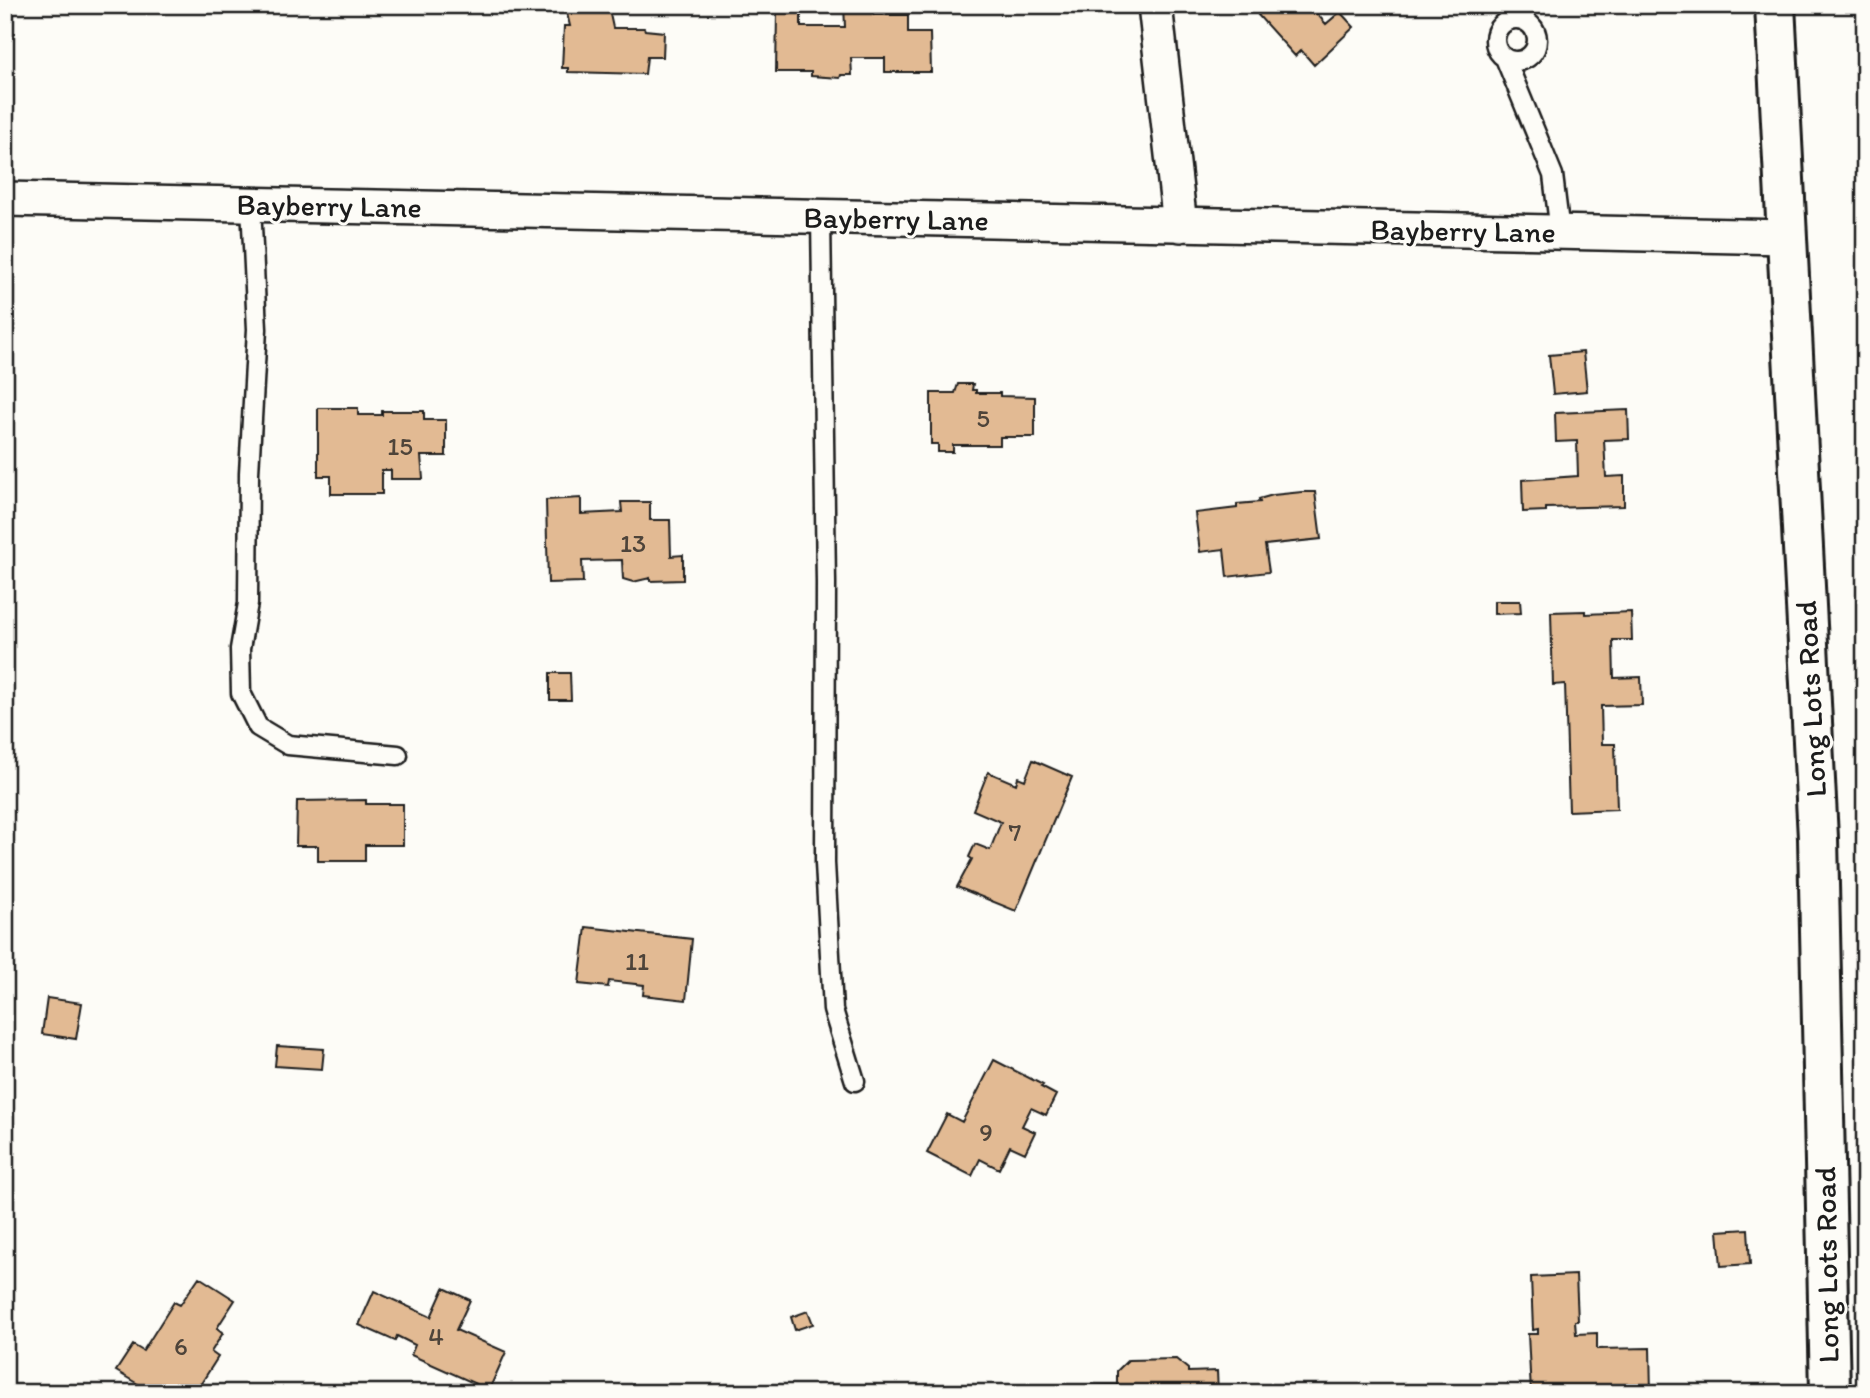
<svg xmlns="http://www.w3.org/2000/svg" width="1870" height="1398" font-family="Itim,sans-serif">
	<rect width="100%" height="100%" fill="#fdfcf7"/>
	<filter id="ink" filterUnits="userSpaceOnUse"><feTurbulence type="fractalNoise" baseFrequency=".0143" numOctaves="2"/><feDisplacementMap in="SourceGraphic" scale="14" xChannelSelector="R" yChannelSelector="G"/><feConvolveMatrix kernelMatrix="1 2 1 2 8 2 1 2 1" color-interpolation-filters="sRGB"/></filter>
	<g filter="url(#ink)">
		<path fill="#e2ba93" stroke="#1c1c1c" stroke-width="2" d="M565,5h43l5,23h31l1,2 19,2 -1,25h-16l-2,17 -77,-2v-4h-6l2,-42h6z
			M844,5h30v10h34v18h22l1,39h-46v-14h-34l1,17h-11l-1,3 -29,-2v-4h-35l1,-59h24v14h44z
			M1269,5h40l17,19 14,-12 14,15 -40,38 -13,-15 -6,6 -37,-41z
			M1583,352l4,39 -34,3 -4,-39z
			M958,384h15l-1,6h4v3h24v3l35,1v40h-35v8h-47v7h-15v-8h-7v-51h24z
			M318,408h40v7h24v-4h42v9h22v36h-25l2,23h-32v-9h-9v24h-51v-18h-13z
			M1628,410l1,29 -25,1 2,37 18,-1v30l-78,2v3l-23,1 -1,-32 56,-4 -1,-35 -21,1 -1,-29z
			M1302,492h13l6,47 -56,6 4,27 -42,5 -3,-28 -24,3 -5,-39 42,-5v-4l23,-2 -1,-3 14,-4z
			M581,498v16l41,-2 -1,-10h29v18h20l1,36 12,-1v25l-33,1v-3l-17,4 -10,-3 -1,-19 -40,1 1,21 -35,1 -2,-83z
			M1494,601h26l1,12 -27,1z
			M1585,611v3l46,-2 1,28h-19l1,38 27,-1 1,28 -41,1 1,38h13l2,65 -48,2 -4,-127 -12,1 -2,-73z
			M550,673h20l1,27h-21z
			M1033,760l39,17 -56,134 -59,-24 15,-28 -3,-2 6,-13 15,6 11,-28 -28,-12 15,-38 28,12 2,-7 7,3z
			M366,800v4h37v41h-38v16h-47v-15h-22l1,-45z
			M586,927l106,12 -6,61 -43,-5 1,-10 -35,-4 -1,6 -29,-3z
			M47,998l35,5 -6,36 -34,-5z
			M277,1046l47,3 -2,20 -47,-3z
			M994,1060l49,25 -2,2 15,8 -10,20 -15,-7 -9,18 13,6 -10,21 -15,-7 -11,23 -19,-10 -8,17 -45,-23 20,-39 15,8z
			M1748,1229l2,35 -29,2 -3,-35z
			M1576,1275l2,46h-3l1,13 21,-1v16l53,-1 1,45h-120l-3,-59h10v-5l-5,1 -2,-53z
			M199,1277l36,23 -18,28 6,5 -12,19 7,5 -23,36h-42l-37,-22 17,-26 10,6 31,-49 6,3z
			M444,1288l26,12 -14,30 50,22 -17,38 -78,-35 4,-10 -18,-9 -2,5 -36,-16 15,-34 57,26z
			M808,1311l5,13 -18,6 -4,-13z
			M1176,1359l12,10v3l29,-1 1,22h-136l-1,-7 36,-1v-14l11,-11z"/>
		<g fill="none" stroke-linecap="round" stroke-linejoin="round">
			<defs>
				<path id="service" d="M1495 40a21 21 0 1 1 42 0a21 21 0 1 1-42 0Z
					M1505,58l48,117 7,58
					M251,205l6,124 -8,144 -1,130 -8,46 1,44 17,34 30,18 110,10
					M821,217l5,366 -1,280 8,147 22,71"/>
				<path id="minor" d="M1155,5l25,220
					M5,199l1782,38"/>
				<path id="secondary" d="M1775,5l43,833 12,555"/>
			</defs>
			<use href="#service" stroke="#1c1c1c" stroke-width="23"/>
			<use href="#minor" stroke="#1c1c1c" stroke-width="38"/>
			<use href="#secondary" stroke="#1c1c1c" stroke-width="44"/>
			<use href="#service" stroke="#fdfcf7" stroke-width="18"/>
			<use href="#minor" stroke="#fdfcf7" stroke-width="33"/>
			<use href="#secondary" stroke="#fdfcf7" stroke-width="38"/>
		</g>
	</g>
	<g text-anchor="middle" stroke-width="6" stroke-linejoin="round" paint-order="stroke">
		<g font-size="26" fill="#4e443a">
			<text x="983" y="427">5</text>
			<text x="400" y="455">15</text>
			<text x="633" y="552">13</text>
			<text x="1015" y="841">7</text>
			<text x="637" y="970">11</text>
			<text x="986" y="1141">9</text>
			<text x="436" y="1345">4</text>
			<text x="181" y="1355">6</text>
		</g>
		<g font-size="30" fill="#1c1c1c" stroke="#fdfcf7">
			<text transform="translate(329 206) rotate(1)" y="10">Bayberry Lane</text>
			<text transform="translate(896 219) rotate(1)" y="10">Bayberry Lane</text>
			<text transform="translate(1463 231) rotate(1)" y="10">Bayberry Lane</text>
			<text transform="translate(1811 699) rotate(-93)" y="10">Long Lots Road</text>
			<text transform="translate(1827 1265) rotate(-91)" y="10">Long Lots Road</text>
		</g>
	</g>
	<rect width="1870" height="1398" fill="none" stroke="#fdfcf7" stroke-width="28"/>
	<rect x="14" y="14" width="1842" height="1370" fill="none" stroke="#1c1c1c" stroke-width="2.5" filter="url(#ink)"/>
</svg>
